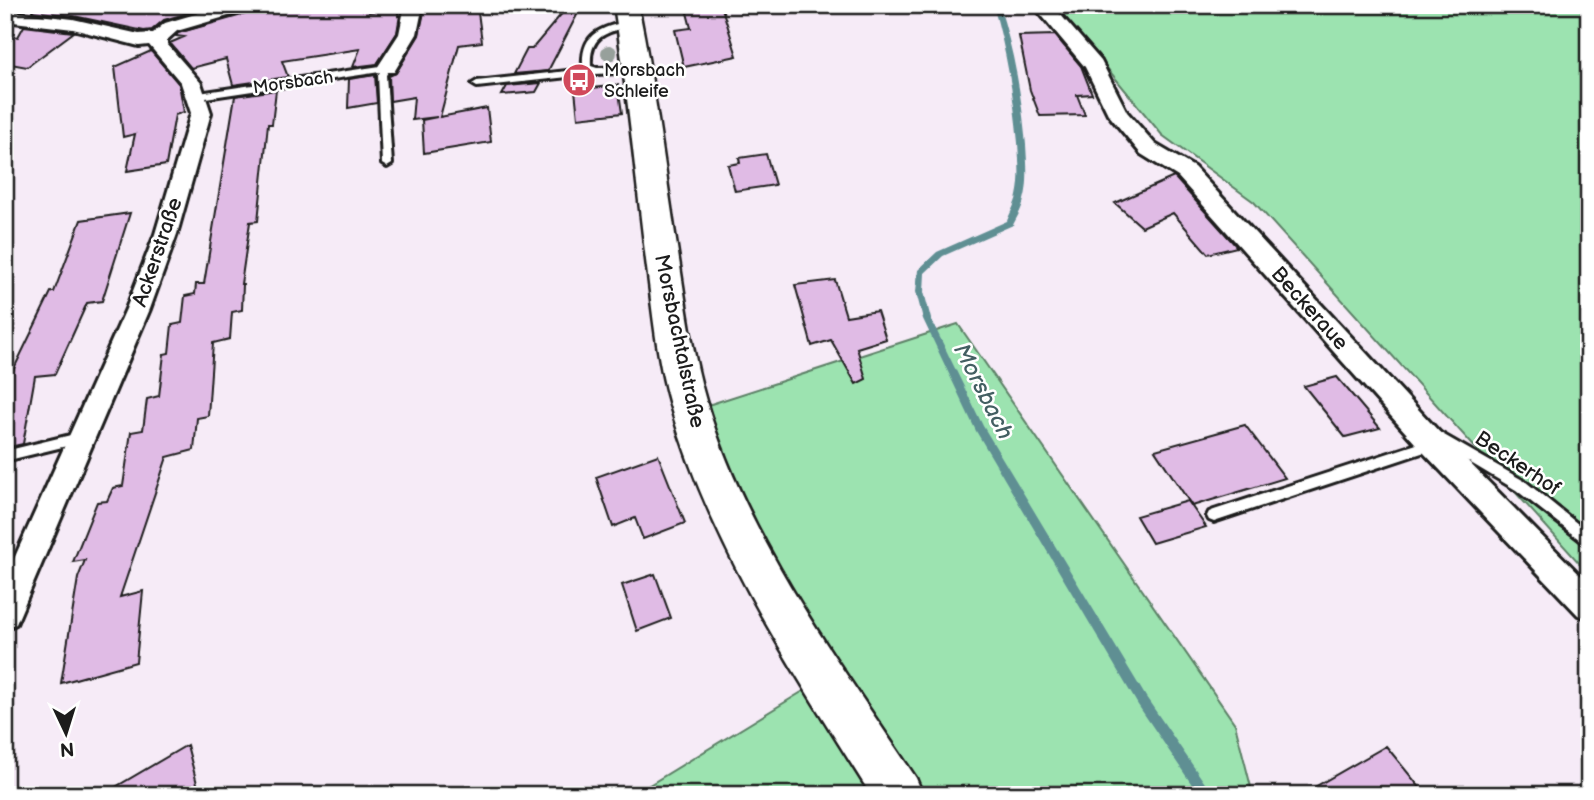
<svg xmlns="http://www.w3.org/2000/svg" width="1594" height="800" font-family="'Balsamiq Sans',sans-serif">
	<rect width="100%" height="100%" fill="#f6ebf7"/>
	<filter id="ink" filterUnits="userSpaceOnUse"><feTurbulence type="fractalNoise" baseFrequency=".0143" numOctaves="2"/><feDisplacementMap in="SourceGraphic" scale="14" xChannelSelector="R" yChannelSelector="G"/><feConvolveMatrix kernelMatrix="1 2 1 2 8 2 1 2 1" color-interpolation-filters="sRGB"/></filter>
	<g filter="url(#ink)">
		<path fill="#9ce3b0" stroke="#5c8066" stroke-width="2" d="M1055,5h534v569l-335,-372 -92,-67z
			M958,324l277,400 18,71h-620l208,-127 -63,-87 -46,-105 -24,-71z"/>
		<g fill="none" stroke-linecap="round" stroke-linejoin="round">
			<path fill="#5f8f93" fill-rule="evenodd" d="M993,5h6c15,46 23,93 27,140 1,18 3,38 -2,55 -2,9 -7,17 -11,25l-70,31 -18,17 -1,19 7,27 52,107 163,271 67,98h-14l-61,-90 -162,-274 -53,-112 -7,-27 2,-22 19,-18 70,-31c3,-8 8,-16 10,-25 4,-17 2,-36 1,-53 -4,-47 -12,-93 -25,-138z"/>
		</g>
		<path fill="#e0bbe5" stroke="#1c1c1c" stroke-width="2" d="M35,5h181l-52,15 -12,10 -8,1 -70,-15 -42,-5z
			M257,5h110l2,7 29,-3v7l2,-1 -3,18 -20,31 -24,3 7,-18 -78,12 6,16 -55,8 -7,-26 -35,9 -21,-25 14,-6 -8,-1 2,-3 75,-21z
			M477,5l5,37 -23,3 -19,72 47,-9 4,34 -67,11 -2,-33 15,-3 -25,3 2,-23 -24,4 -1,-25 7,-3 23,-38 5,-23z
			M569,5l10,6 -31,60 -34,3 13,-25h5z
			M685,5h36l16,51 -53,11 -9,-37 16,-2z
			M24,26l49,6h1l-47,35 -22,-4v-28l13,2z
			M1055,35l26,31 11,28 -15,1 8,20 -45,1 -10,-26 -11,-54z
			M151,51l28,33 5,28 -9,3 -9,50 -39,6 8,-37 -12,3 -8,-70z
			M375,75l2,28 -29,5 1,-29z
			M541,83l-5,9 -34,3 5,-9z
			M618,85l4,28 -44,5 -3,-28z
			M276,90l-4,34h-4l-10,97 -8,1 -9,62h2l-1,26 -10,2 -2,27 -17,4 -5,73 -11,2 -3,32 -27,7 -47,140 23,-6 -7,71 -75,21 17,-105 7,-18 -12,2 24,-60 10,-1 6,-13 10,-2 8,-54 12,-2 4,-31 12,-3 5,-42 5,-1 3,-28 10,-2 3,-27 10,-2 1,-10h8l31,-188z
			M766,154l9,31 -40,6 -7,-26 12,-2 -1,-5z
			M1174,177l2,2 61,68 -29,7 -35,-41 -31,14 -27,-24z
			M130,213l-28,88 -15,2 -32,71 -20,2 -12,68 -18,4v-61l46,-95h3l27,-72z
			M835,280l11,36 31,-5 9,28 -29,9 9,31 -10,5 -25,-44 -19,6 -17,-61z
			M1337,377l43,51 -35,9 -41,-51z
			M1245,425l40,53 -93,28 -37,-56z
			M658,455l27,68 -42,16 -8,-21 -22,9 -17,-50z
			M1188,501l18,26 -54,16 -16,-27z
			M655,574l16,44 -34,13 -15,-46z
			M187,745l13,50h-98z
			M1386,746l40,49h-125z"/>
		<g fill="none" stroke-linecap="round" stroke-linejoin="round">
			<defs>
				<path id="lane" d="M629,21l3,1v4c-25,6 -43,9 -41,40l6,2 41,-1 4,3 -1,2 -46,2 -118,13 -5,-3 5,-3 108,-12 -2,-2c-2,-34 17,-39 46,-46z
					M387,65l4,3 -5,7 6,89 -5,3 -5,-3 -4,-89 2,-3 -181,27 -5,-3 5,-3z
					M1437,431l89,51 63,51v14l-73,-57 -77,-46 -2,4 -223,74 -5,-2 -2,-4 2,-4 5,-2 218,-71 -1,-3 2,-4z
					M83,432l4,1 2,4 -2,4 -82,20v-10z"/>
				<path id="street" d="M226,5h29l-3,4 -75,22 -10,9v4l34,39 10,30 -34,121 -27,75 -134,315 -11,5v-50l121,-270 29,-75 36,-121 -10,-30 -32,-38 -10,1 -66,-17 -68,-8v-10l68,8 66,15 14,-1 12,-10z
					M405,5h18l-6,29 -23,38h-14l-3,-4 22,-34z
					M1033,5h19l49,56 26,51 28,32 39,23 249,269 146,148v35l-11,-4 -155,-163 -245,-275 -37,-23 -33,-40 -23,-47z"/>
				<path id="secondary" d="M614,5h24c18,87 28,174 42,261 7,45 13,91 26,135 41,139 131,258 210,377l7,17h-52c-78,-124 -160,-248 -201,-390 -13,-45 -17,-91 -23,-137 -11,-87 -19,-175 -33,-263z"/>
			</defs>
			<use href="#lane" stroke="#1c1c1c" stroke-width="6"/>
			<use href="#street" stroke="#1c1c1c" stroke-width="6"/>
			<use href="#secondary" stroke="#1c1c1c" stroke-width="5"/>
			<use href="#lane" fill="#fff" fill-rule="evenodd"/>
			<use href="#street" fill="#fff" fill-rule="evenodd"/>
			<use href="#secondary" fill="#fff" fill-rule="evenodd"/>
		</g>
		<circle fill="#97a09b" cx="609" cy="53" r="8"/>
	</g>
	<defs>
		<symbol id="bus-disc" viewBox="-11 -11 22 22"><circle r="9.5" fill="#d1495b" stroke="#fff"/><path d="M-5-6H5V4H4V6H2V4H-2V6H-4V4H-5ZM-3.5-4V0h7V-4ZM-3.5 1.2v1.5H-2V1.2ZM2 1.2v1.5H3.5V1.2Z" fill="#fff"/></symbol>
	</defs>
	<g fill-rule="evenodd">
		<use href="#bus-disc" x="560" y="61" width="38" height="38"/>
	</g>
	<g text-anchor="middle" stroke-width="5" stroke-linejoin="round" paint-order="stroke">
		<g font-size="18" fill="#1c1c1c" stroke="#fff" text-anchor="start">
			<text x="604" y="76">Morsbach<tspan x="604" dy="21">Schleife</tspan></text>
		</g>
		<g font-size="18" fill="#1c1c1c" stroke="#fff">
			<text transform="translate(293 82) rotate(-8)" y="6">Morsbach</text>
		</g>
		<g font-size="21" fill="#1c1c1c" stroke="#fff">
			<text transform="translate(157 252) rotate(-71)" y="7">Ackerstraße</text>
			<text transform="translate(1310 308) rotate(48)" y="7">Beckeraue</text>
			<text transform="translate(680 341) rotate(78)" y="7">Morsbachtalstraße</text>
			<text transform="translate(1518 463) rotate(34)" y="7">Beckerhof</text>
		</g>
		<g font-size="23" font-style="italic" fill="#435f62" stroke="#fff">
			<text transform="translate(984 391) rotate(63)" y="8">Morsbach</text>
		</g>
	</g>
	<rect width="1594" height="800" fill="none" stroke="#fff" stroke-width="28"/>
	<rect x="14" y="14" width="1566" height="772" fill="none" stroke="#1c1c1c" stroke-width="2.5" filter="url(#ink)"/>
	<g transform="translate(66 733) rotate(176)" stroke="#ffffff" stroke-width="5" paint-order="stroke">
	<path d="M0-5L12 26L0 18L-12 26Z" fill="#1c1c1c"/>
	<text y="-10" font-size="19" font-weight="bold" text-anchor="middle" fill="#1c1c1c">N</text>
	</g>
</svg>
